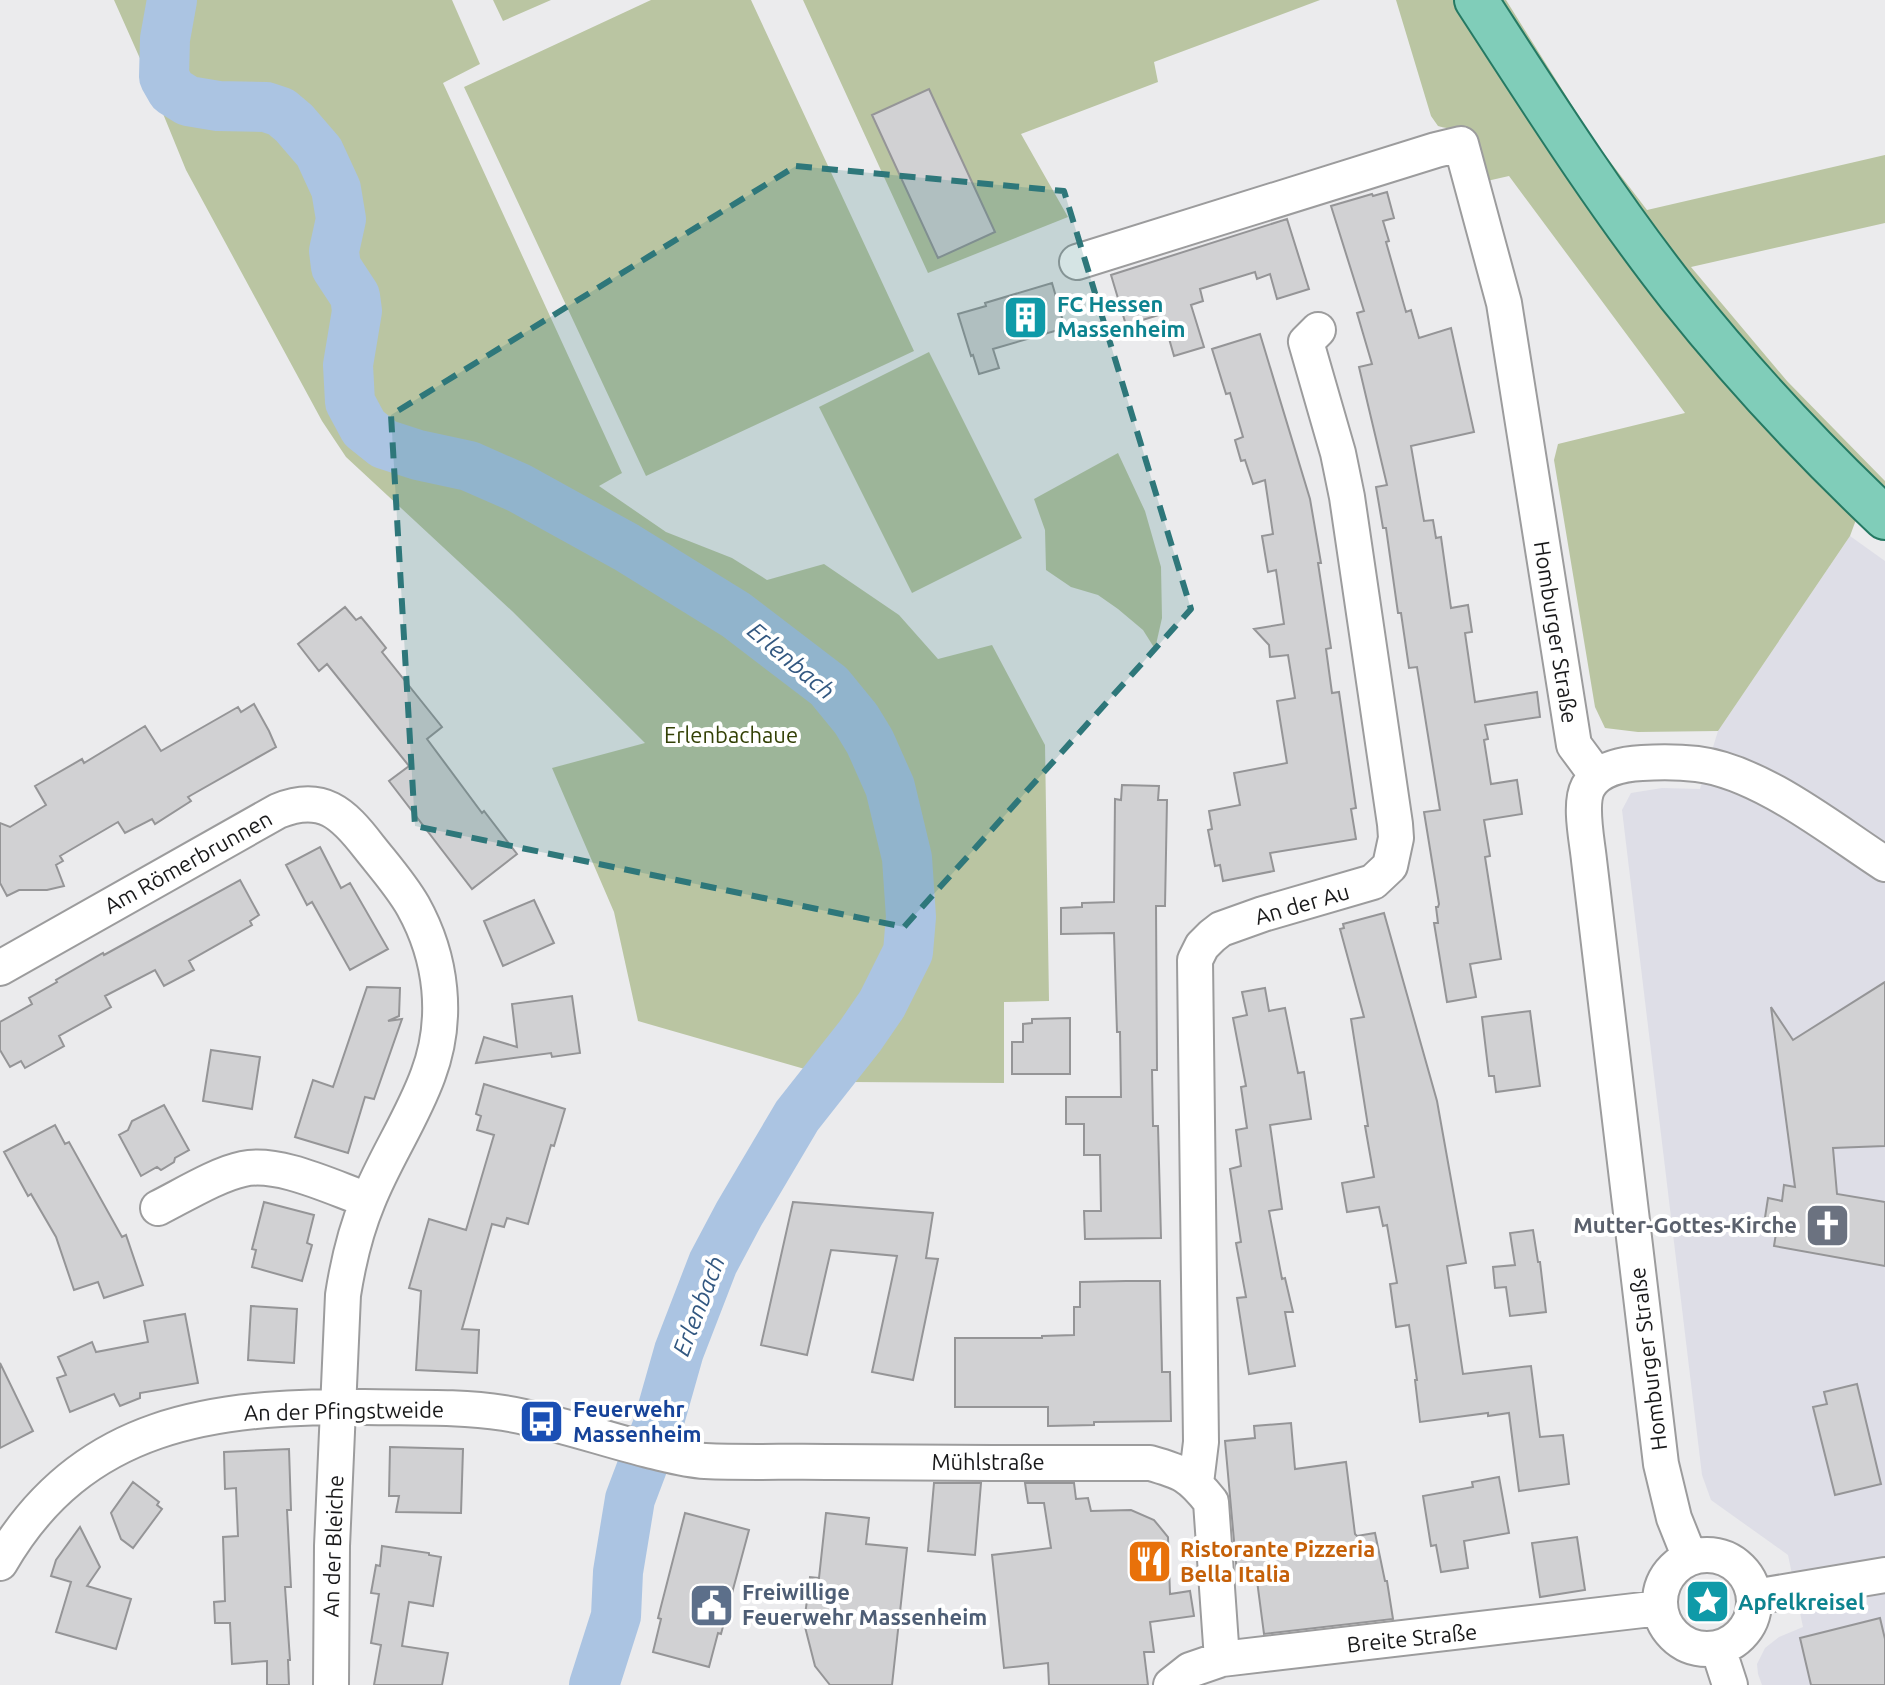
<svg xmlns="http://www.w3.org/2000/svg" width="1885" height="1685" font-family="Ubuntu,sans-serif">
	<rect width="100%" height="100%" fill="#ebebed"/>
	<path fill="#dedee7" d="M1850,536l35,25v1124h-123l-4,-11 -1,-10 8,-16 14,-11 24,-10 -15,-72 -77,-55 -9,-25 -80,-665 9,-17 31,-5 38,1 18,-58z"/>
	<path fill="#bac5a2" d="M114,0h338l28,64 -37,19 179,390 -23,13 67,46 66,26 35,22 57,-16 75,51 39,44 54,-14 53,100 4,256 -45,1v81l-154,-1 -212,-61 -24,-109 -62,-144 93,-25 -133,-132 -166,-154 -24,-36 -136,-251 -40,-98z
		M493,0h58l-48,21z
		M651,0h100l163,351 -268,125 -182,-389z
		M803,0h517l-166,62 4,20 -137,52 47,83 -140,56z
		M1396,0h57l149,227 127,159 128,131 -7,19 -132,195 -80,1 -33,-4 -10,-21 -41,-247 4,-16 127,-31 -176,-237 -22,5 -13,-50c-13,-4 -24,-1 -36,-5l-7,-10z
		M1492,0h14l89,142 52,68 238,-55v68l-194,44 96,114 98,100v15l-157,-162z
		M929,352l93,186 -110,55 -93,-186z
		M1118,453l27,58 16,56 1,51 -7,31 -12,-19 -25,-21 -20,-14 -27,-8 -25,-17 -1,-40 -11,-31z"/>
	<g fill="none" stroke-linecap="round" stroke-linejoin="round">
		<path stroke="#abc4e2" stroke-width="50" d="M172,0l-7,39 -1,38 8,14 16,10 30,5 48,1 15,5 13,11 25,29 17,37 5,30 -7,32 2,16 19,29 2,15 -9,54 2,37 14,26 20,16 34,11 51,11 50,22 107,59 110,68 93,71 27,33 14,23 20,45 17,71 4,59 -3,35 -26,52 -22,32 -63,80 -58,98 -26,49 -34,88 -21,74 -28,74 -12,73 -2,44 -22,69"/>
	</g>
	<path fill="#d1d1d3" stroke="#959597" stroke-width="2" d="M929,89l66,143 -57,26 -66,-143z
		M1387,192l7,26 -11,3 6,20 -3,1 20,70 5,-2 8,28 32,-10 23,104 -63,14 13,75 9,-1 3,18 5,-1 10,71 17,-3 4,27 -7,1 10,69 62,-10 3,25 -55,8 3,14 -4,1 7,44 26,-4 5,34 -38,6 6,36 -5,1 16,102 -31,5 6,33 -29,5 -13,-79h4l-2,-16h2l1,-3 -15,-92 16,-2 -23,-143 -8,1 -8,-55h-3l-12,-85h-3l-7,-41 11,-2 -28,-118 13,-3 -15,-51 7,-2 -33,-105 41,-12 1,2z
		M1287,219l22,70 -32,10 -7,-25 -13,5 -2,-7 -55,17 3,12 -12,4 13,42 -30,9 -12,-42 -36,11 -15,-50z
		M1052,283l13,45 -72,21 6,19 -20,6 -6,-19 -2,1 -13,-42 28,-8 -1,-3z
		M1260,334l50,165 11,64h-3l13,85 -5,1 6,44 7,-1 17,116 -5,1 5,30 -86,14 4,18 -51,10 -3,-16 -5,1 -7,-36 4,-1 -3,-18 31,-6 -6,-32 53,-10 -10,-62 18,-3 -7,-43 -18,2 -1,-12 -15,-16 30,-5 -8,-54 -8,2 -6,-36 11,-2 -8,-54 -12,4 -8,-24 -4,1 -6,-21 8,-3 -13,-44 -4,1 -14,-45z
		M345,607l11,13 5,-3 9,11 16,20 -4,4 60,75 -15,12 55,74 2,-2 33,43 -45,35 -83,-108 20,-15 -82,-102 -8,7 -21,-27z
		M254,704l15,27 7,16 -88,50 3,4 -36,23 -3,-5 -27,14 -7,-11 -58,34 3,5 -7,4 8,21 -17,4h-28l-12,6 -7,-13v-60l10,4 36,-22 -11,-19 47,-27 2,4 61,-37 16,25 77,-44 3,5z
		M1122,785l37,1 -1,14h9l-2,106h-9l1,164h-5l1,56h5l3,112 -76,1 -1,-28h17l-1,-56h-16v-31h-18v-27h55l-1,-65h-3l-3,-99 -53,1v-26l21,-1v-4l32,-1 1,-103 6,1z
		M320,847l21,41 9,-5 38,66 -38,21 -38,-68 -5,3 -21,-40z
		M240,880l19,35 -9,6 2,4 -63,36 5,9 -30,16 -9,-16 -50,26 6,11 -52,29 5,10 -39,22 -4,-7 -11,6 -10,-17v-28l32,-18 -3,-6 28,-16 -1,-2 47,-27 1,2z
		M534,900l20,43 -51,23 -19,-45z
		M1384,913l53,188 29,162 -19,3 16,108 68,-8 9,71 23,-2 6,49 -50,7 -10,-78 -21,3v-3l-68,9 -5,-42h2l-8,-55 -13,2 -6,-43 7,-1 -10,-58 -4,1 -4,-19 -32,5 -5,-29 32,-6 -9,-51h3l-17,-107 13,-2 -24,-88 4,-1 -1,-4z
		M1885,982v164l-52,2 4,46 48,8v64l-111,-20 3,-19 -13,-3 4,-26 14,3 2,-16 11,2 -24,-180 22,33z
		M367,987l33,1 -1,28 -11,5 14,-2 -28,80 -9,-2 -17,56 -53,-16 18,-57 20,7z
		M1265,988l4,23 16,-3 13,65 6,-1 7,47 -41,6 12,84 -13,2 13,68 3,-1 8,34h-8l10,54 -46,8 -12,-76 9,-1 -10,-54 5,-1 -11,-73 11,-3 -5,-36 11,-2 -6,-41 5,-1 -13,-68 14,-3 -5,-23z
		M572,996l8,57 -28,4 -1,-4 -75,10 8,-26 33,10 -5,-43z
		M1530,1011l10,75 -44,6 -2,-16h-5l-7,-59z
		M1070,1018v56h-58v-32h11v-18l9,-1v-4z
		M211,1050l49,7 -8,52 -49,-8z
		M484,1084l81,25 -11,37 -3,-1 -23,79 -21,-6 -3,9 -12,-3 -30,105 17,1 -2,43 -61,-3 5,-79 -12,-3 20,-69 37,11 28,-95 -17,-5 4,-14 -5,-2z
		M164,1105l25,45 -14,8 -1,4 -13,8 -4,-3 -16,9 -22,-41 9,-5 4,-9z
		M55,1125l10,19 4,-2 53,95 4,-2 17,50 -39,13 -6,-16 -24,8 -18,-53 -25,-43 -3,2 -24,-44z
		M264,1202l50,13 -7,28 5,2 -10,36 -50,-14 4,-17 -4,-1z
		M793,1202l140,11 -7,45 12,1 -25,121 -41,-8 25,-116 -66,-6 -24,105 -46,-10z
		M1533,1230l5,32h2l6,50 -36,4 -4,-29 -11,1 -2,-21 22,-2 -5,-32z
		M1126,1281h34l2,91h8l1,49 -77,1v3l-46,1v-19h-93v-69h87v-2l32,-1v-28h6v-25z
		M251,1306l46,3 -3,54 -46,-3z
		M185,1314l13,69 -58,10v5l-20,8 -6,-12 -44,18 -13,-34 9,-3 -8,-18 34,-15 4,10 52,-10 -4,-21z
		M0,1363l33,68 -33,17z
		M1857,1384l24,100 -46,11 -22,-88 14,-3 -3,-12z
		M1291,1423l4,46 51,-7 9,72 2,2 18,-3 10,48h2l6,38 -129,15 -8,-61 -19,1 -12,-133 30,-3 -1,-12z
		M390,1447l73,2 -2,64 -65,-1 3,-16h-10z
		M289,1449l2,61h-4l4,77h-6l5,73h-2l1,25h-22v-24l-35,3 -2,-41h-15l-1,-21 11,-1 -2,-64 15,-1 -2,-48 -11,1 -1,-37z
		M1499,1477l10,56 -45,8 4,27 -27,4 -5,-27 -5,1 -8,-50 50,-9 -1,-5z
		M133,1482l26,20 -2,3 5,4 -29,39 -12,-9 -10,-26z
		M934,1483h47l-6,72 -47,-4z
		M1025,1483h49l2,16 12,-1 3,13 40,-1 23,10 14,17 2,57 20,-3 4,25 -44,6 4,30h-10l4,33h-99l-1,-22 -44,5 -12,-113 59,-7 -7,-45h-16z
		M685,1513l64,17 -28,104 -3,-1 -9,34 -56,-15 8,-33 -3,-1z
		M826,1513l43,5 -3,26 41,4 -15,137h-62l-15,-19 -11,-43 6,-46 9,1z
		M80,1527l20,40 -13,19 44,13 -15,50 -60,-17 15,-50 -20,-6 5,-16z
		M1577,1537l8,53 -45,7 -8,-54z
		M382,1546l47,7v2l12,2 -8,49 -24,-4 -7,44 46,7 -6,32h-68l7,-40 -10,-2 8,-49 -8,-1 5,-28 4,1z
		M1880,1618l5,21v46h-74l-11,-47z"/>
	<g fill="none" stroke-linecap="round" stroke-linejoin="round">
		<defs>
			<path id="minor" d="M1077,262l359,-112 25,-6 43,159 70,442 23,31
				M0,968l278,-157c44,-18 65,2 91,36 15,19 32,38 44,59 29,52 36,113 15,169 -16,44 -43,83 -60,126 -13,31 -20,62 -25,94l-11,251 -1,139
				M158,1208c24,-12 60,-34 85,-39 36,-8 90,19 125,31
				M1196,1483l5,-41 -6,-482 7,-14 10,-10 9,-7 42,-15 110,-32 17,-16 6,-28 -1,-14 -48,-327 -9,-44 -32,-111 12,-12
				M1660 1602a47 47 0 1 1 94 0a47 47 0 1 1-94 0Z
				M1690,1558l-16,-40 -13,-54 -72,-604c-2,-20 -10,-56 -1,-73 10,-18 35,-23 54,-24 18,-1 37,-1 55,1 64,8 134,65 188,100
				M0,1563c82,-142 214,-157 364,-156 47,1 94,-1 140,6 50,8 99,26 148,38 17,4 35,9 53,10 43,2 86,0 128,1 106,1 211,1 317,1 32,9 40,12 61,39l11,157
				M1754,1597l131,-22
				M1718,1648l12,37
				M1171,1685l19,-15 32,-11 438,-51"/>
			<path id="major" d="M1476,0c65,100 129,201 203,295 63,79 132,153 206,223"/>
		</defs>
		<use href="#minor" stroke="#9c9c9d" stroke-width="38"/>
		<use href="#major" stroke="#257963" stroke-width="46"/>
		<use href="#minor" stroke="#fff" stroke-width="34"/>
		<use href="#major" stroke="#80cdb9" stroke-width="42"/>
	</g>
	<path fill="#2e777a" fill-opacity="0.2" stroke="#2e777a" stroke-width="6" stroke-dasharray="16 10" stroke-linejoin="round" d="M796,166l268,25 127,418 -287,318 -489,-101 -24,-411z"/>
	<defs>
		<symbol id="building-square" viewBox="-11 -11 22 22"><rect x="-9" y="-9" width="18" height="18" rx="4" fill="#0f9aa8" stroke="#fff"/><path d="M-4-6H4V6H1V3H-1V6H-4ZM-2.5-4.3h1.7v1.8h-1.7ZM.8-4.3h1.7v1.8H.8ZM-2.5-1h1.7V.8h-1.7ZM.8-1h1.7V.8H.8Z" fill="#fff"/></symbol>
		<symbol id="church-square" viewBox="-11 -11 22 22"><rect x="-9" y="-9" width="18" height="18" rx="4" fill="#6b7280" stroke="#fff"/><path d="M-1.2-6h2.4v3.5h3.3v2.4h-3.3V6h-2.4V-.1h-3.3v-2.4h3.3Z" fill="#fff"/></symbol>
		<symbol id="bus-square" viewBox="-11 -11 22 22"><rect x="-9" y="-9" width="18" height="18" rx="4" fill="#1a4fb4" stroke="#fff"/><path d="M-5-6H5V4H4V6H2V4H-2V6H-4V4H-5ZM-3.5-4V0h7V-4ZM-3.5 1.2v1.5H-2V1.2ZM2 1.2v1.5H3.5V1.2Z" fill="#fff"/></symbol>
		<symbol id="restaurant-square" viewBox="-11 -11 22 22"><rect x="-9" y="-9" width="18" height="18" rx="4" fill="#e8710a" stroke="#fff"/><path d="M-5-6h1v4h1v-4h1v4h1v-4h1v5L-1.5 .5V6h-2V.5L-5-1ZM5-6V6H3V1.5H1.5Q1.5-4 5-6Z" fill="#fff"/></symbol>
		<symbol id="sight-square" viewBox="-11 -11 22 22"><rect x="-9" y="-9" width="18" height="18" rx="4" fill="#0f9aa8" stroke="#fff"/><path d="M0-6L1.8-2.2L6-1.7L2.9 1.2L3.7 5.4L0 3.3L-3.7 5.4L-2.9 1.2L-6-1.7L-1.8-2.2Z" fill="#fff"/></symbol>
		<symbol id="civic-square" viewBox="-11 -11 22 22"><rect x="-9" y="-9" width="18" height="18" rx="4" fill="#5c6f8a" stroke="#fff"/><path d="M-.6-6.5H3V-4.5H.6V-3L4-1V1h2V6H-6V1h2V-1L-.6-3ZM-1.2 2.5V6h2.4V2.5Z" fill="#fff"/></symbol>
	</defs>
	<g fill-rule="evenodd">
		<use href="#building-square" x="1000" y="292" width="51" height="51"/>
		<use href="#church-square" x="1802" y="1200" width="51" height="51"/>
		<use href="#bus-square" x="516" y="1396" width="51" height="51"/>
		<use href="#restaurant-square" x="1124" y="1536" width="51" height="51"/>
		<use href="#sight-square" x="1682" y="1576" width="51" height="51"/>
		<use href="#civic-square" x="686" y="1580" width="51" height="51"/>
	</g>
	<g text-anchor="middle" stroke-width="8" stroke-linejoin="round" paint-order="stroke">
		<g font-size="22" font-weight="bold" fill="#0d838f" stroke="#fff" text-anchor="start">
			<text x="1057" y="312">FC Hessen<tspan x="1057" dy="25">Massenheim</tspan></text>
			<text x="1738" y="1610">Apfelkreisel</text>
		</g>
		<g font-size="22" fill="#19191a" stroke="#fff">
			<text transform="translate(1556 632) rotate(81)" y="8">Homburger Straße</text>
			<text transform="translate(188 862) rotate(-29)" y="8">Am Römerbrunnen</text>
			<text transform="translate(1302 904) rotate(-16)" y="8">An der Au</text>
			<text transform="translate(1648 1359) rotate(-97)" y="8">Homburger Straße</text>
			<text transform="translate(344 1411) rotate(-1)" y="8">An der Pfingstweide</text>
			<text x="988" y="1470">Mühlstraße</text>
			<text transform="translate(333 1546) rotate(-88)" y="8">An der Bleiche</text>
			<text transform="translate(1412 1638) rotate(-6)" y="8">Breite Straße</text>
		</g>
		<g font-size="22" fill="#334005" stroke="#fff">
			<text x="731" y="743">Erlenbachaue</text>
		</g>
		<g font-size="22" font-weight="bold" fill="#5b616d" stroke="#fff" text-anchor="end">
			<text x="1797" y="1233">Mutter-Gottes-Kirche</text>
		</g>
		<g font-size="22" font-weight="bold" fill="#164399" stroke="#fff" text-anchor="start">
			<text x="573" y="1417">Feuerwehr<tspan x="573" dy="25">Massenheim</tspan></text>
		</g>
		<g font-size="22" font-weight="bold" fill="#c56008" stroke="#fff" text-anchor="start">
			<text x="1180" y="1557">Ristorante Pizzeria<tspan x="1180" dy="25">Bella Italia</tspan></text>
		</g>
		<g font-size="22" font-weight="bold" fill="#4e5e75" stroke="#fff" text-anchor="start">
			<text x="742" y="1600">Freiwillige<tspan x="742" dy="25">Feuerwehr Massenheim</tspan></text>
		</g>
		<g font-size="24" font-style="italic" fill="#335881" stroke="#fff">
			<text transform="translate(791 661) rotate(40)" y="8">Erlenbach</text>
			<text transform="translate(699 1306) rotate(-69)" y="8">Erlenbach</text>
		</g>
	</g>
</svg>
